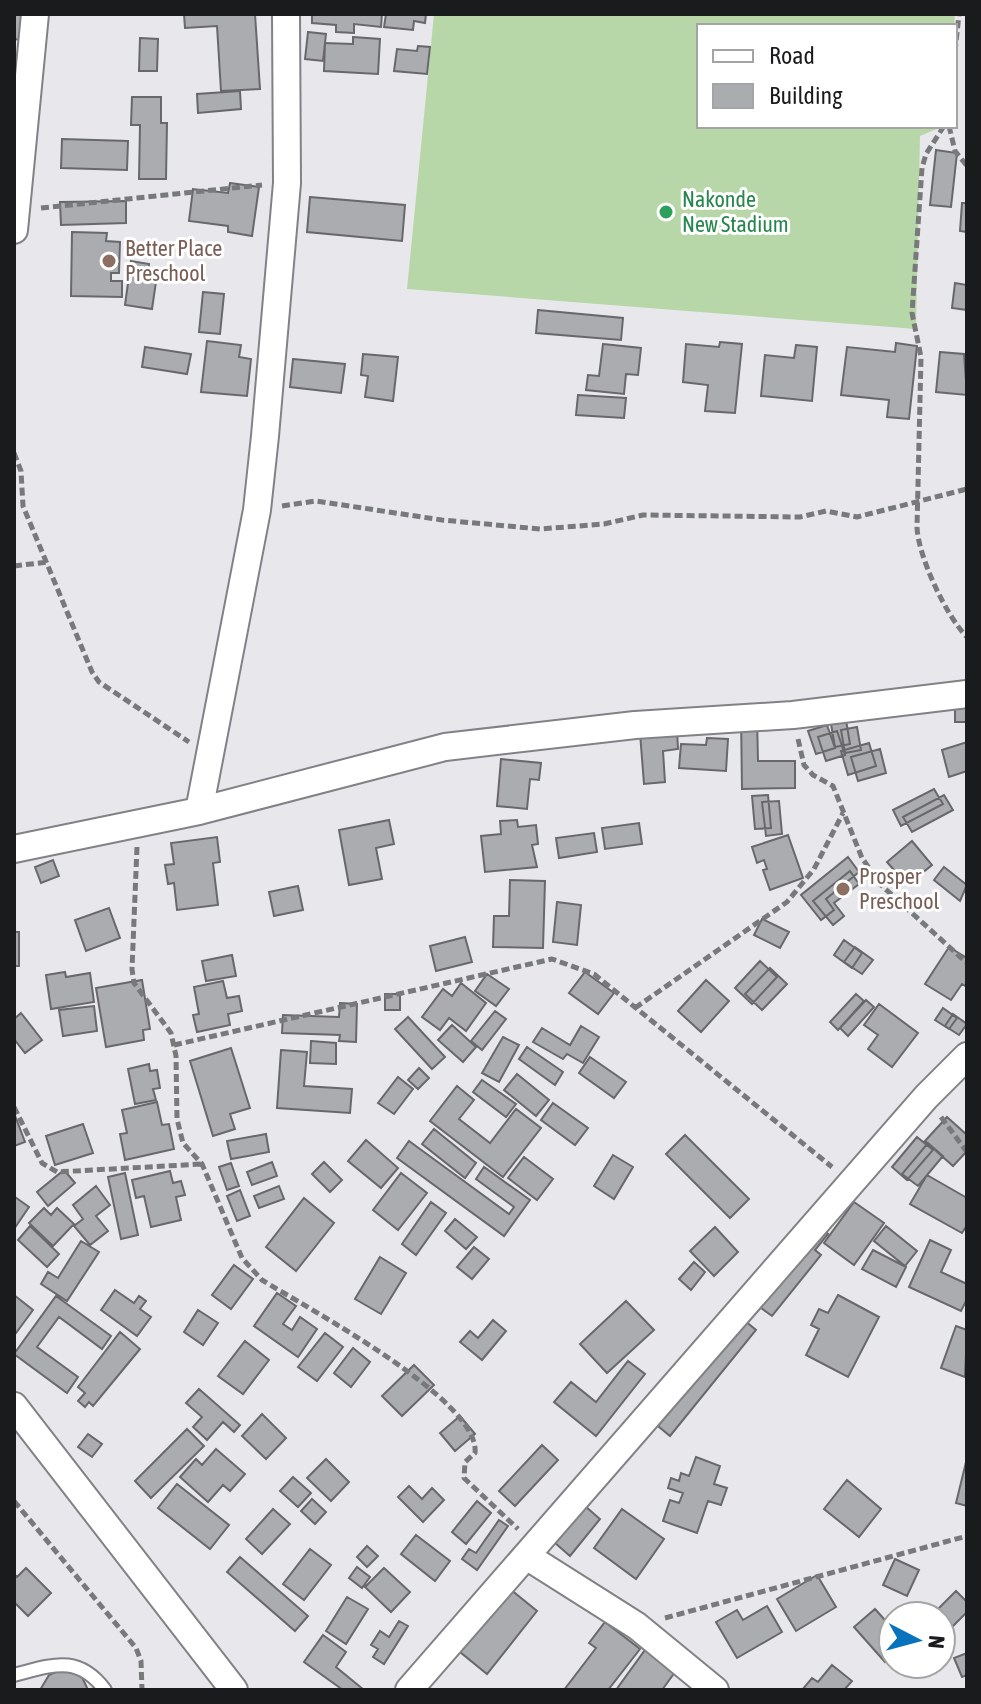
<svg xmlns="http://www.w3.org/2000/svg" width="981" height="1704" font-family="'Asap Condensed',sans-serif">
	<rect width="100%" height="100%" fill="#e8e8ec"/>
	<path fill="#b8d7a8" d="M434,14h521l-1,12h-255v100h245l-24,10 -4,193 -509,-40z"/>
	<path fill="#abacb0" stroke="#68686c" stroke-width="2" d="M14,14h12l-3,26 -9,-1z
		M184,14h71l5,75 -39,2 -4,-65 -32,2z
		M312,14h70l-1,13 -27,-3v9l-18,-1v-7l-24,-2z
		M386,14h40l-1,9 -11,-2 -1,9 -29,-3z
		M308,32l18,2 -3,27 -18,-2z
		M353,37l27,2 -2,35 -54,-3 1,-28 28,1z
		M140,38l18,1 -1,32h-18z
		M418,46l12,1 -3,27 -33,-3 3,-22 20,2z
		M240,91l1,18 -43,4 -1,-19z
		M132,97h29v26h6l-1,56h-27l1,-54h-9z
		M62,139l66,2 -1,29 -66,-2z
		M936,150l21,3 -6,54 -21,-2z
		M230,183l29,4 -7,49 -24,-4v-6l-39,-5 4,-32 35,4z
		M310,197l95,8 -3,36 -95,-9z
		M126,201v22l-65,2 -1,-23z
		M962,203h5v29l-7,-1z
		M72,232l35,1 -1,8 14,1 -1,31h-8v8h11v16l-51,-1z
		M131,261l18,3 -1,10 9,1 -5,34 -27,-4z
		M955,283l12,2v25l-15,-2z
		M203,292l21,2 -4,40 -21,-2z
		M538,310l85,8 -2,22 -85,-7z
		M207,341l34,4 -2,12 12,2 -4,37 -46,-4z
		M720,342l22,2 -7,69 -30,-2 3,-26 -25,-3 3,-38 33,3z
		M896,343l21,3 -8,73 -22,-2 2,-17 -48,-5 6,-48 48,5z
		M603,344l38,4 -3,27 -12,-1 -2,20 -38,-4 2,-15 11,1z
		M796,345l21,2 -5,54 -51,-5 4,-41 29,3z
		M145,347l46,7 -4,20 -45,-7z
		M940,352l24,2 3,41 -31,-3z
		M363,354l35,3 -5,44 -28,-4 3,-21 -7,-1z
		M293,359l52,5 -4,29 -51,-6z
		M578,395l48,3 -2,20 -48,-3z
		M955,702h12v20h-12z
		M741,716h16l1,45h37v27l-53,1z
		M846,720l4,24 -15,3 -4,-23z
		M827,725l8,23 -19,6 -8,-23z
		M857,727l4,23 -16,3 -4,-23z
		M677,730l1,19 -15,2 2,31 -21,2 -4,-51z
		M837,731l8,24 -19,6 -8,-24z
		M707,738l21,1 -2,32 -47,-3 2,-24 25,1z
		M967,742v29l-18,6 -7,-27z
		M869,743l7,23 -28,9 -7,-24z
		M880,749l6,24 -28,8 -7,-24z
		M501,759l40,4 -2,17 -9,-1 -3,30 -30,-3z
		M934,789l9,15 -42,22 -8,-16z
		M768,795l3,33 -16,1 -3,-33z
		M944,795l9,15 -41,22 -9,-15z
		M779,801l3,33 -16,2 -4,-34z
		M389,820l5,24 -18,4 6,31 -33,6 -10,-55z
		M517,820l1,7 18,-2 2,19 -6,1 5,22 -52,5 -4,-36 20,-2 -1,-13z
		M639,823l3,21 -37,5 -3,-21z
		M594,833l3,19 -38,6 -3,-20z
		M788,835l15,43 -33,12 -7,-20 4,-1 -3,-9 -7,3 -5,-16z
		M217,837l3,25 -7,1 5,42 -41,5 -3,-27 -6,1 -3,-19 9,-1 -3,-21z
		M912,841l20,24 -25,20 -20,-23z
		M848,857l11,15 -33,27 8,11 -13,10 -20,-25z
		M53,860l6,16 -18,7 -6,-16z
		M944,867l23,18 -7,16 -26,-21z
		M850,871l9,13 -25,19 10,13 -11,9 -20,-24z
		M510,880l35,1 -2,67 -50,-1 1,-31h15z
		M298,886l5,24 -29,6 -5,-24z
		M557,902l24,3 -4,40 -24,-3z
		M109,908l11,30 -34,13 -11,-31z
		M762,919l27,13 -9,16 -26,-13z
		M14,932h5v34h-5z
		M465,937l7,25 -36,9 -6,-25z
		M844,940l18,13 -10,15 -18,-13z
		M855,947l18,13 -11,14 -18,-12z
		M949,947l18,11v29l-5,-3 -11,16 -26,-16z
		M232,955l4,21 -30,5 -4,-20z
		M760,961l17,16 -25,27 -17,-16z
		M770,968l17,16 -25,26 -17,-16z
		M65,972l1,5 24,-4 4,29 -43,7 -5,-34z
		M585,972l29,21 -16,21 -29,-21z
		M487,974l22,15 -13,17 -21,-15z
		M142,980l8,49 -7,1 1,10 -38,7 -10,-59z
		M706,980l23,21 -28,31 -23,-21z
		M223,981l4,17 12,-2 3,15 -14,3 2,11 -33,7 -4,-17 6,-1 -5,-27z
		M461,983l25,20 -20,28 -17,-13 -9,12 -18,-13 21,-28 9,7z
		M385,994h15v16h-15z
		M856,994l8,7 -26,29 -8,-8z
		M866,1000l8,7 -26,29 -8,-8z
		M340,1003l17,1 -1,38 -17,-1 1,-6 -58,-2 1,-18 56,2z
		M879,1004l39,29 -26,34 -24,-18 10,-14 -14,-10z
		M94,1006l3,25 -34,5 -4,-26z
		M943,1008l14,10 -8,11 -14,-9z
		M495,1011l11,8 -24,31 -11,-9z
		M21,1013l21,27 -17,13 -11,-14v-20z
		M953,1014l14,10 -8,11 -14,-9z
		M408,1017l37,40 -13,12 -37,-40z
		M452,1025l24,22 -13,15 -25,-22z
		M581,1026l18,11 -16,26 -16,-9 -4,5 -30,-17 9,-14 28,17z
		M503,1037l16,8 -20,37 -17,-9z
		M311,1041l25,2v21l-26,-1z
		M527,1047l36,25 -8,13 -36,-26z
		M231,1048l19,60 -20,6 5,15 -22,7 -23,-75z
		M281,1050l26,2 -3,34 48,3 -2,24 -73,-5z
		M590,1057l36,25 -12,16 -35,-25z
		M149,1064l1,7 7,-1 3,18 -7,1 3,11 -21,4 -7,-35z
		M419,1068l10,10 -11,11 -10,-9z
		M517,1074l32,26 -13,16 -32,-26z
		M398,1077l15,12 -19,25 -16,-11z
		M482,1080l34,24 -10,13 -33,-25z
		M457,1086l17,14 -15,19 31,24 26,-34 25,19 -38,49 -73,-56z
		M157,1102l5,23 7,-1 5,25 -49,11 -5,-26 7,-1 -5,-23z
		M553,1103l35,25 -13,17 -34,-25z
		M14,1113l11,29 -11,4z
		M947,1117l20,18v16l-14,15 -28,-25z
		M83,1124l10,29 -38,12 -9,-29z
		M434,1129l42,34 -11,15 -43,-34z
		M266,1134l3,18 -38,7 -4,-18z
		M685,1135l64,64 -19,19 -64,-64z
		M917,1137l16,13 -26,30 -15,-13z
		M366,1140l32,28 -17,20 -33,-27z
		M409,1141l100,73 5,-7 -38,-28 8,-12 46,33 -26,36 -107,-78z
		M928,1143l15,13 -25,30 -16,-12z
		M613,1155l20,12 -19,32 -20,-13z
		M524,1157l29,22 -16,21 -29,-22z
		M272,1162l5,14 -25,9 -5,-13z
		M324,1162l18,18 -12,12 -18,-18z
		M231,1163l8,23 -12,4 -8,-23z
		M64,1170l11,13 -27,23 -11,-14z
		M170,1171l3,12 8,-2 4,14 -9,2 5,23 -30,7 -7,-31 -8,2 -4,-18z
		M125,1173l13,62 -17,4 -13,-62z
		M401,1173l26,20 -29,37 -25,-20z
		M927,1175l40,23v27l-5,8 -52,-29z
		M96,1186l14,19 -14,11 12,15 -18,14 -16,-19 9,-7 -10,-14z
		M279,1186l5,13 -25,9 -5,-12z
		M240,1190l10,26 -13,5 -10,-25z
		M15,1197l14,10 -15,22v-31z
		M304,1198l30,25 -38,48 -30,-24z
		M431,1202l15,11 -30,42 -14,-11z
		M854,1202l30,21 -30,42 -30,-22z
		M44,1208l7,7 6,-7 17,16 -21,22 -24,-23z
		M455,1219l22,18 -11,12 -21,-18z
		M815,1223l13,11 -13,16 6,5 -49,61 -15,-11z
		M30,1226l29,28 -12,13 -29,-27z
		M886,1226l31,25 -12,15 -31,-25z
		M715,1227l23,25 -24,24 -24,-25z
		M930,1240l21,10 -10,22 26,12v15l-6,12 -52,-24z
		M81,1241l18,11 -32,49 -26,-17 7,-12 10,6z
		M474,1247l15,12 -17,20 -15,-12z
		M873,1250l33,17 -10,20 -34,-18z
		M380,1257l26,16 -25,41 -26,-15z
		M694,1262l11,10 -14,18 -12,-11z
		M234,1265l19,14 -22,30 -19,-14z
		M115,1290l19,13 5,-7 7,5 -6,8 11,8 -14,19 -36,-26z
		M277,1293l19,13 -13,18 9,6 8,-13 17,12 -19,28 -44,-31z
		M14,1295l19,15 -17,23 -2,-1z
		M838,1295l41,22 -31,60 -42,-22 13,-26 -8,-4 8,-16 9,4z
		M56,1296l55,40 -9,13 -43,-32 -22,30 41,30 -11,16 -53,-39z
		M626,1301l28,29 -47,43 -27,-29z
		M198,1310l20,13 -15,22 -19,-13z
		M493,1320l13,11 -24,29 -22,-18 10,-11 8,7z
		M744,1320l12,10 -86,106 -12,-10z
		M956,1326l11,4 -2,47 -24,-9z
		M120,1332l20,17 -47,57 -4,-4 -4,5 -7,-6 7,-8 -7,-6z
		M325,1333l18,14 -26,34 -19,-14z
		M245,1341l24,19 -26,34 -25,-18z
		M353,1348l17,14 -19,25 -17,-14z
		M628,1361l17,13 -49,62 -42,-34 17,-20 25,20z
		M414,1365l20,20 -32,31 -20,-20z
		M199,1389l41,36 -6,7 -11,-10 -16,18 -14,-13 9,-10 -16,-14z
		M262,1414l24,24 -20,21 -24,-23z
		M460,1416l15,18 -20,17 -15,-18z
		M187,1429l17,17 -53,52 -16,-17z
		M88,1434l14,10 -10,13 -14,-10z
		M542,1445l16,15 -43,46 -16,-15z
		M216,1449l29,25 -15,17 -7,-6 -15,17 -28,-25 16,-18 6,6z
		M696,1457l24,9 -6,18 13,4 -6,17 -13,-4 -11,32 -34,-12 7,-21 9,3 4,-10 -15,-5 3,-10 8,3 2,-8 8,3z
		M967,1458v48l-11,-3z
		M326,1459l23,23 -18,19 -24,-23z
		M293,1477l18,16 -13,14 -18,-16z
		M847,1480l34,29 -22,28 -35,-28z
		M177,1484l52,41 -19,24 -52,-41z
		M409,1486l13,13 10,-11 12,12 -21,22 -25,-25z
		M312,1499l14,13 -11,12 -14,-13z
		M477,1501l14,12 -25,31 -14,-12z
		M585,1506l15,13 -30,37 -15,-13z
		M273,1509l17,15 -28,30 -16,-15z
		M622,1509l42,30 -28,40 -42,-31z
		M499,1520l9,6 -31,44 -15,-11 7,-10 7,4z
		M416,1535l34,26 -15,20 -34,-27z
		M367,1546l11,10 -11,11 -10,-10z
		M310,1549l21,16 -27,35 -21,-16z
		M240,1557l68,59 -13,15 -68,-59z
		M895,1559l24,11 -12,26 -24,-11z
		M357,1567l13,10 -8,11 -13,-10z
		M26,1568l25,25 -23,23 -14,-14v-28l3,3z
		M384,1568l26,24 -19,20 -26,-25z
		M817,1575l19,32 -40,24 -19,-32z
		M510,1589l27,22 -50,63 -27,-22z
		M956,1591l11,11v10l-26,26v-22h-10z
		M347,1597l21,12 -22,35 -20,-13z
		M767,1606l15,26 -45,26 -21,-36 21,-12 6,10z
		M875,1609l18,20v26l-8,7 -31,-35z
		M399,1621l9,5 -24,38 -11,-7 5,-8 -7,-4 9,-14 9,6z
		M605,1622l35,27 -32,41h-44l32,-42 -7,-5z
		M323,1635l23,17 -10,15 28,23h-21l-39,-28z
		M653,1639l30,22 -21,29h-46z
		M967,1653v22l-5,2 -8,-19z
		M832,1665l20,16 -8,9h-42l10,-12 6,4z
		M60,1670l12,1 10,6 6,13h-48l9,-15z"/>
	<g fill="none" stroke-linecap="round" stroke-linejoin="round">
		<defs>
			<path id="service" d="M14,1675c39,-10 64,-21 91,15"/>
			<path id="minor" d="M14,230l21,-216
				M199,811l58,-301 8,-74 22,-253 -1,-169
				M14,849l185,-38 246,-64 190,-22 158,-10 174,-21
				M14,1406l220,284
				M528,1557l109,69 78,64
				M409,1690l517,-593 41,-41"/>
		</defs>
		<use href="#service" stroke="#818285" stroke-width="16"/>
		<use href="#minor" stroke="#818285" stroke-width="30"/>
		<path stroke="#78797b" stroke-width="5" stroke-dasharray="8 4" stroke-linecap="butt" d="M955,52l4,-38
			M944,126l-18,28 -4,14 -10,145 9,44 -4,170c1,29 29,89 50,110
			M949,126l6,25 12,15
			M41,208l221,-23
			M14,453l7,18 2,35 69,166 7,10 90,60
			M282,506l34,-5 126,19 98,9 64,-5 39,-9 157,2 26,-6 31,6 110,-28
			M14,566l34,-4
			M798,739l6,26 9,10 20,11 29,72 19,27 86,78
			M137,847l-5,122 2,14 37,50 5,23 1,63 6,24 19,21 40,94 20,22c43,27 219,120 213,173l-10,9 -1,16 54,51
			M635,1008l152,-106 27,-33 29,-56
			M174,1045l378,-86 42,15 238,193
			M14,1107l28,56 15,9 145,-8
			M941,1117l26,35
			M14,1501l122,147 5,13 1,29
			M665,1618l302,-82"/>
		<use href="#service" stroke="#fff" stroke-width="12"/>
		<use href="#minor" stroke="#fff" stroke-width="26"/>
	</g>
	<circle fill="#2e9e5b" stroke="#fff" stroke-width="3" cx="666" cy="212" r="8"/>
	<g fill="#8d6e63" stroke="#fff" stroke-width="3">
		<circle cx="109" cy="261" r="8"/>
		<circle cx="843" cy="889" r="8"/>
	</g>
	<g text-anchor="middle" stroke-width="6" stroke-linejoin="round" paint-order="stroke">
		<g font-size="22" fill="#27864d" stroke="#fff" text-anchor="start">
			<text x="682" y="207">Nakonde<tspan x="682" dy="25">New Stadium</tspan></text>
		</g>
		<g font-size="22" fill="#785e54" stroke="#fff" text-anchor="start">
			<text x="125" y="256">Better Place<tspan x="125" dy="25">Preschool</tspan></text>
			<text x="859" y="884">Prosper<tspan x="859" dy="25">Preschool</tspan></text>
		</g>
	</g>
	<rect width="981" height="1704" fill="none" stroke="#1a1b1c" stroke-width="32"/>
	<rect x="697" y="24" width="260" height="104" fill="#ffffff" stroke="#a3a4a4" stroke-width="2"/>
	<rect x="713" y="50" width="40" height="12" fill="#ffffff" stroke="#a3a4a4" stroke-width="2"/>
	<text x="769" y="64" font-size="24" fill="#1a1b1c">Road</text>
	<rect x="713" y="84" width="40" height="24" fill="#abacb0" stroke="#a3a4a4" stroke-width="2"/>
	<text x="769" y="104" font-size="24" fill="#1a1b1c">Building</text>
	<g transform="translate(917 1640) rotate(96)"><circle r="38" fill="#ffffff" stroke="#a3a4a4" stroke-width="2"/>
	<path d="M0-6L14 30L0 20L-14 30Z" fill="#0972bd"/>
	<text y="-12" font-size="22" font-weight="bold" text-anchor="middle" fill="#1a1b1c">N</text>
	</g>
</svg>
